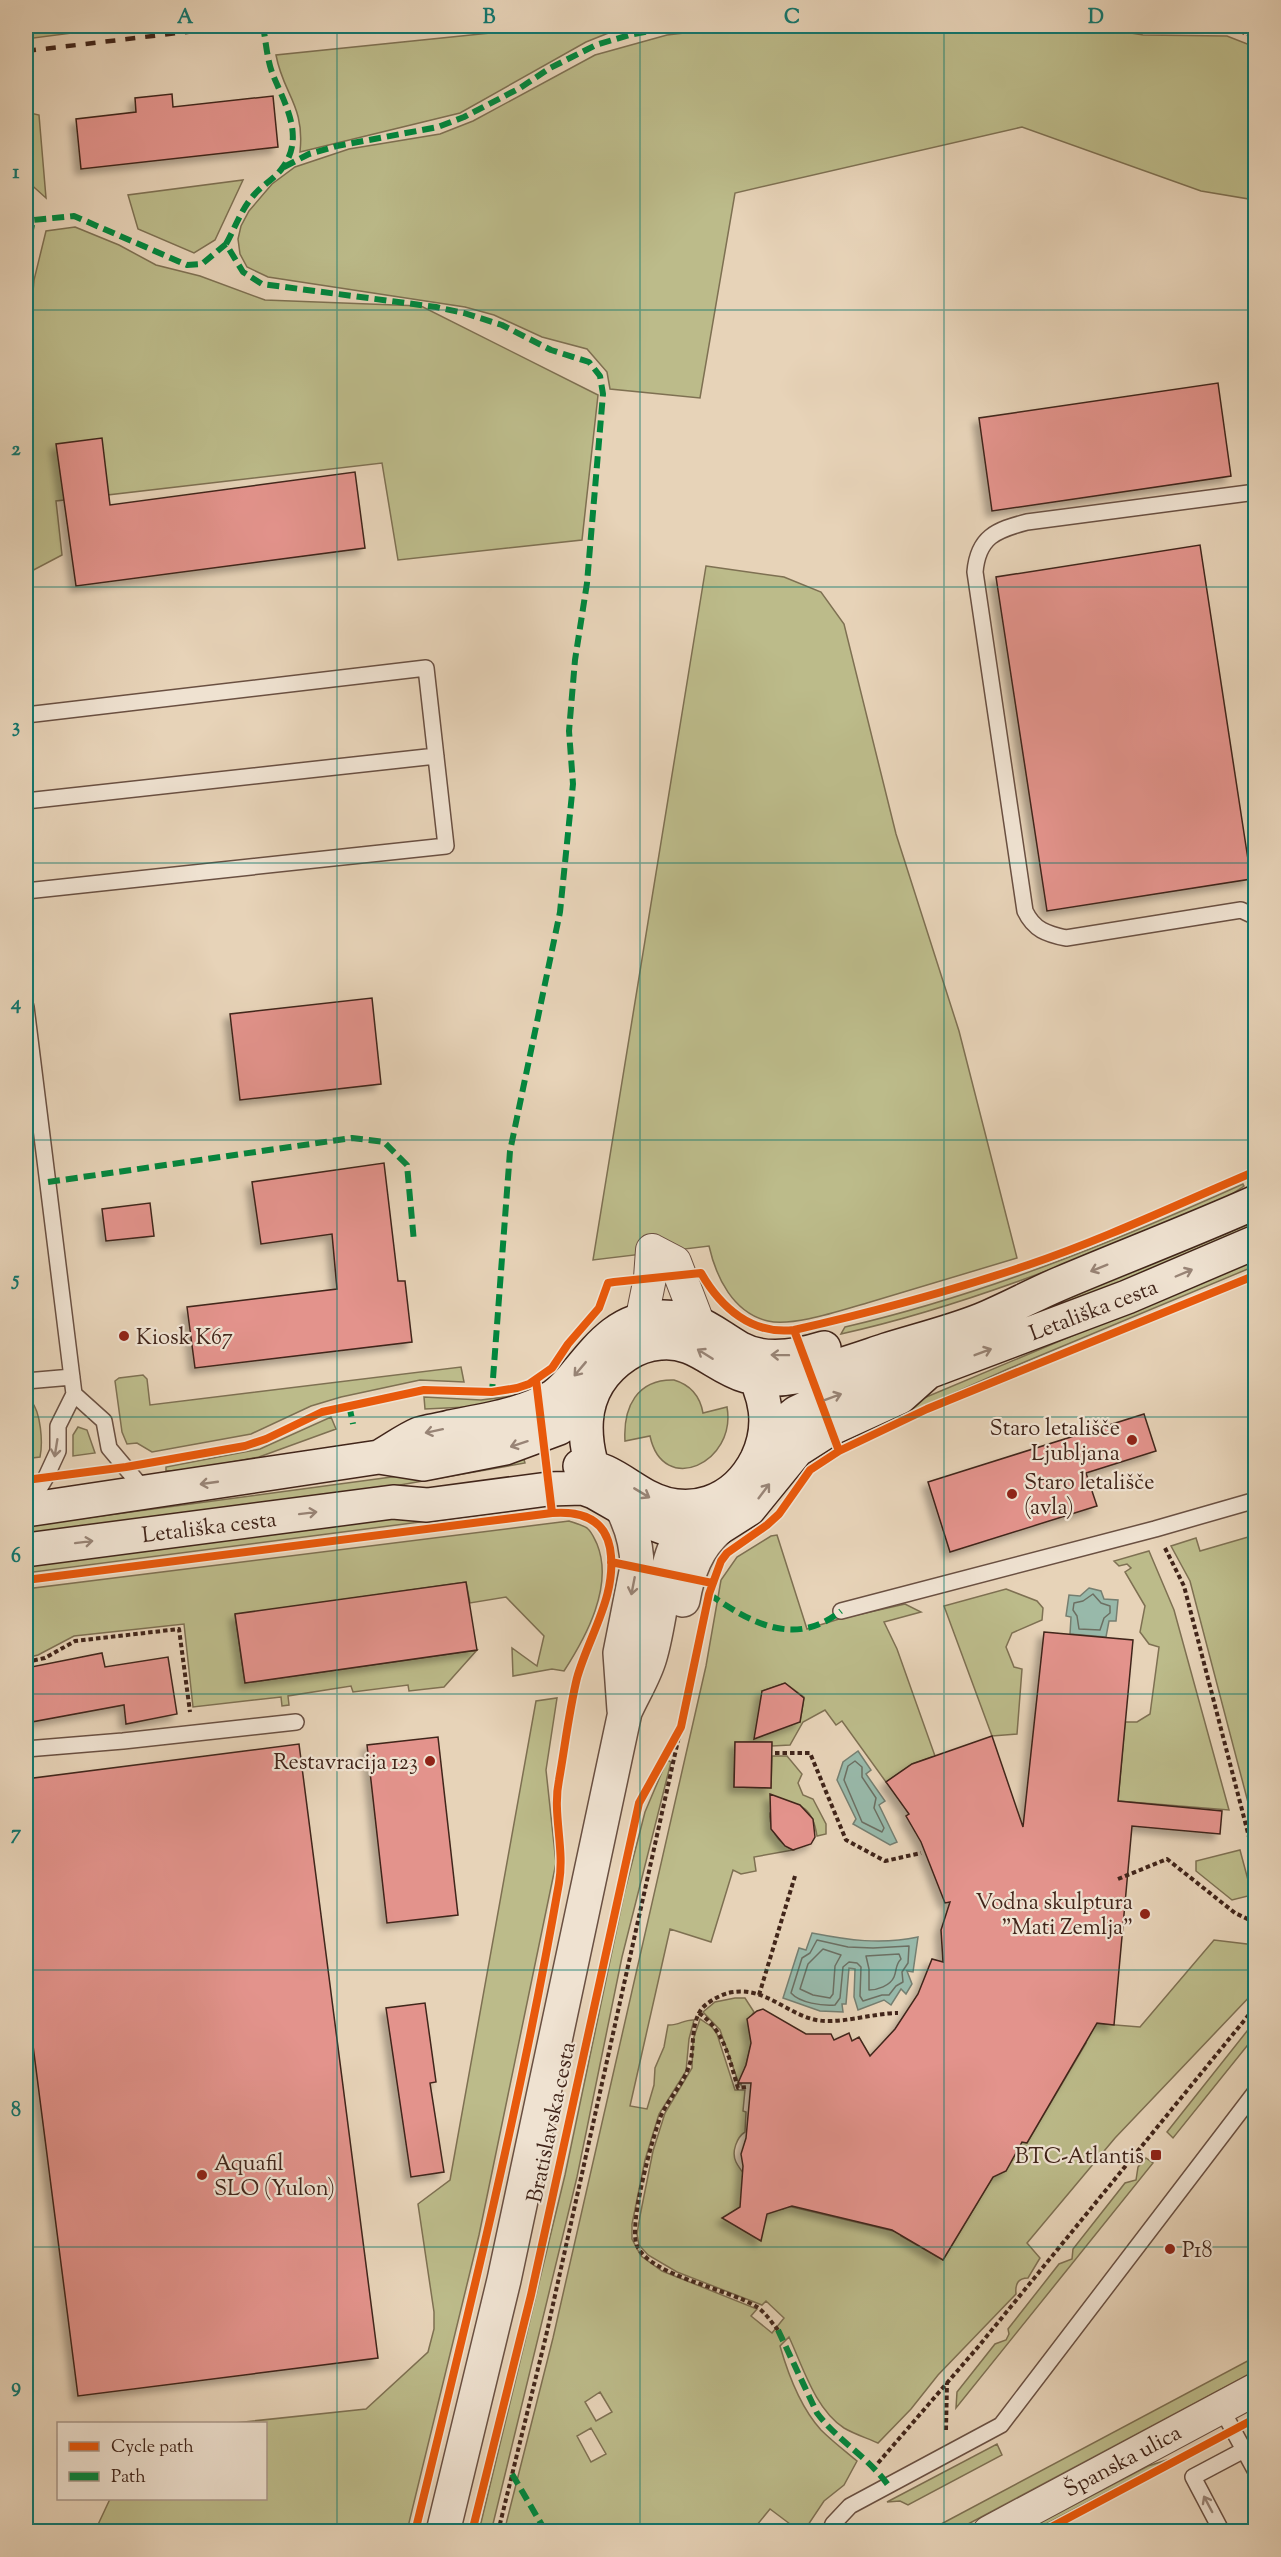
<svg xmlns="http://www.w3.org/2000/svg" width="1281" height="2557" font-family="'Sorts Mill Goudy',serif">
	<defs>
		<filter id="shadow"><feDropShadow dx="-5.5" dy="5.5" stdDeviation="3" flood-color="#0004"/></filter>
	</defs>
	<rect width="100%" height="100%" fill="#e7d3b8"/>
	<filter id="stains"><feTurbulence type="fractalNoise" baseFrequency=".00333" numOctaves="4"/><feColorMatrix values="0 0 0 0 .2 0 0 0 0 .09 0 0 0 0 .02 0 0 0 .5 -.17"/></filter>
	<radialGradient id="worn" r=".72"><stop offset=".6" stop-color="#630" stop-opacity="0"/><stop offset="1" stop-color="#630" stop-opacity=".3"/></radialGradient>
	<path fill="#bcbb8a" stroke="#7e7052" stroke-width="1.5" fill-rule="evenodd" d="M26,26h100l-100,13z
		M558,26h68l-40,16 -126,71 -160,39c5,-47 -17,-58 -24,-97z
		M745,26h343l55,9 84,1 28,11v153l-54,-9 -179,-64 -287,66 -35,205 -90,-9 -3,-17 -20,-23 -45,-12 -48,-22 -29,-8 -197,-30 -21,-10 -7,-13 -2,-15 3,-13 8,-15 23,-27 23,-17 54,-18 91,-15 33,-13 122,-66 72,-20z
		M26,112l13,3 7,83 -20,-18z
		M243,180l-28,60 -21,13 -56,-24 -10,-34z
		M75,227l44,18 37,20 44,11 65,24 156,6 177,89 -16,145 -184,20 -16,-97 -326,38 6,54 -36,19v-201l8,-93 12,-49z
		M706,566l78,11 37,15 23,32 52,210 63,197 58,227c-50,15 -100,30 -150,45 -25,7 -74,24 -99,18 -35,-8 -52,-44 -59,-75l-116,14z
		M1243,1184l1,2 -18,12c-126,53 -251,106 -385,136l4,-7c138,-32 269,-85 398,-143z
		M1255,1218v8l-189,79 -171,52z
		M1255,1259v7l-247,103 -150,67 -2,-6 49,-24z
		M461,1367l3,15 -44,-2 -79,17 -30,9 -60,28 -99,18 -15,-9 -10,1 -5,-12 -7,-51 4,-3 24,-3 4,4 3,26z
		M674,1380c17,5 26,16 29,33l24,-6c10,56 -64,90 -77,29l-25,5c-2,-34 12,-62 49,-61z
		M513,1396l1,6 -25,4 -64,3 -1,-12 57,3z
		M26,1399l5,2c10,11 12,42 9,56l-8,1 -6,12z
		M331,1417l5,12 -77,28 -70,13 -23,1v-4l94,-18z
		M78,1427l9,3 8,23 -22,3v-21z
		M523,1456l2,7 -125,22 -374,49v-8l373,-50z
		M528,1508l-502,65v-8l410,-53z
		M569,1521c6,2 13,4 18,7 5,4 7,10 10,16 17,42 -11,93 -33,127l-12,-2 -39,7 -1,-28 25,18 7,-30 -38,-39 -36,6 -4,-21 -231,33 10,68 232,-33 -33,37 -35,4 -1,-6 -55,7 -2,-6 -63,10 1,9 -7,1 -1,-9 -88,10 -9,-83 -110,12 -36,19 -12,3v-69z
		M777,1535l30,94 32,-10 66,-15 16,8 -37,10 13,27 38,107 -23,8 -26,18 -44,-61 -6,4 -11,-15 -22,12 -13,23 -18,1 -1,-4h-36l-1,45 37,1 1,-32h15l15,18 -4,9 5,12 10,4 13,25v10l-9,2c-4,-26 -15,-36 -41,-31l-6,8c-1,16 8,30 23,37l-39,7 2,14 -15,3 -8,-4 -22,72 -41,-13 -40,177 17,3 7,-24 1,-17 9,-21 4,-22c10,1 17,-6 26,-5l-5,19 -3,32 -27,43 -14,46 -13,64v15l9,17 21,15 95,38 -6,7 21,17 12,-15 -18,-17 -4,4 -85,-33 -29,-17 -9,-10 -2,-11 3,-18 13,-65 12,-38 27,-45 1,-28 7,-21 12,8 5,7 18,56h10l-2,21 3,1 -1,20c-8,5 -14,20 -9,30 7,14 26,33 38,47h9l1,-4 118,28 -1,3 42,24 51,-85 12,-4 16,-29 5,1 59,-100 5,-20 49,4 74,-87 41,5v46l-140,147 -88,105 13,15 -12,20c-10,0 -13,6 -12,16l-78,81 -27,34 -33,34c-11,-5 -24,-9 -34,-15 -29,-19 -41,-61 -55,-91l-9,9c8,28 21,62 41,84 11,11 24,21 36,31l-13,24 -20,16 -20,30h-20l6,-7 -20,-15 -18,22 -248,1 49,-194 153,-672 15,-86 16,-23 34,-21zM785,1683l19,14 -4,25 -38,-31zM600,2392l12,20 -16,9 -11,-19zM591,2428l15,26 -15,8 -14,-26z
		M1255,1535h1l-1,294 -65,-248 -19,-35 25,-8 4,13z
		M1149,1551l25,59 55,200 -111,-9 7,-79h12l13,-8 9,-67 -10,-3 -9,-12 5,-26 -20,-34 6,-4 -4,-4 -8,2 -5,-5z
		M1006,1589l31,12 6,7 -1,12 -30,13 -6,14 8,20 8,2 -5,65 -25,2 -48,-130z
		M557,1698l-11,72 10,93 -77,372 -72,296h-312l15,-32 156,-1v-74l-32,-1 132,-14 62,-57 6,-23v-17l-16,-108 32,-24 86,-479z
		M667,1760l4,2 -49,195 -45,220 -84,347 -2,7h-12l86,-356 59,-281 21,-82z
		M1240,1850l12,45 -20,5 -36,-29v-10z
		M735,1998h10l9,14 -6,9 4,20 -11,44 -2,-1 -19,-54 -17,-18 12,-10z
		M1255,2021v15l-82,102 -6,-6z
		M1146,2158l7,5 -197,245 1,-16 38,-48 11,-4 3,-6 -1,-5 51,-65 13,-5 1,-10 52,-66 11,-3 2,-13z
		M1255,2357v14l-300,160h-27z
		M997,2444l5,11 -94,50 -8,-4 -13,1z
		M1170,2459l-137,72h-9l124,-65z"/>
	<path fill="#98b9aa" stroke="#757e70" stroke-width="1.5" d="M1089,1588l12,3 3,8 14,1 -2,21h-7l-3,16 -36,-3 1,-17 -5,-1 3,-21 11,1z
		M858,1751l13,19 -5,4 19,27 -6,4 18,37 -7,3 -37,-21 3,-5 -19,-39 6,-18z
		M812,1933c36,7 69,12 106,4l-5,35 -6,-1 5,13 -6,10 -5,-5 -10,16 -7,-5 -26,10 -4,-13 1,-28 -6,-1 -3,36h-4l1,8 -23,-1 -37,-13 16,-50 7,2z"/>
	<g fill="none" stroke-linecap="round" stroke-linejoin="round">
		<path stroke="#6c6f62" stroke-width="1.5" d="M1093,1594l8,9 9,3v7l-6,5 -4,12 -21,-1 -2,-13 -4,-6 1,-7 9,-2z
			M855,1761l7,6v10l14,21 -2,10 10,20 -2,4 -20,-10 -18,-42 4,-14z
			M817,1940l31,7 25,1 36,-2 -1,17 -6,9 1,10 -7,4 -7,9h-7l-19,6 -3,-5 1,-29 -4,-4 -8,-1 -6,5 -3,31 -5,7c-13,1 -35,-2 -44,-12l11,-35 8,-5z
			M823,1949l18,6 -6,11 -2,28 -3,4 -17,-3 -13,-6 8,-25z
			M899,1954l2,5c-6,6 -4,11 -7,18 -4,9 -17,13 -25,13v-21l-3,-13z"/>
	</g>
	<path fill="#e3938c" stroke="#41251a" stroke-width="1.5" filter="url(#shadow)" d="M172,94l1,13 100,-11 5,51 -197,22 -5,-50 60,-7 -1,-14z
		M1218,383l13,93 -239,35 -13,-93z
		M102,438l8,67 245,-33 10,76 -289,38 -20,-142z
		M1200,545l51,334 -204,32 -51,-334z
		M372,998l9,86 -141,16 -10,-86z
		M384,1163l14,118h7l7,61 -217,26 -8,-61 150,-18 -5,-55 -71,10 -9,-62z
		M150,1203l4,33 -48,5 -4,-32z
		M1144,1414l12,37 -70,22 11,33 -147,46 -22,-70z
		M466,1582l11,68 -232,33 -10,-69z
		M1044,1632l89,8 -15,161 104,10 -2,23 -88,-8 -18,199 -17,-2 -70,120 -5,-1 -16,29 -13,6 -50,83 -51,-30 -100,-24 -25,8 -6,27 -39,-23 18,-11 3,-41 -2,-12 5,-16 5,-55h-13l8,-18 5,-22 -4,-24 10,-8 6,-2 43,25h25l3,6 15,-7 3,8 7,-4 11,19 25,-27 23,-35 14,-35 11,3 -2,-32 9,-28 -5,1 -24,-61 -15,-26 3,-2 -23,-32 26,-18 80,-28 31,91z
		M102,1653l3,14 63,-10 9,57 -51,10 -2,-19 -98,18v-55z
		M785,1683l19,15 -4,24 -46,17 8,-48z
		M438,1737l20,178 -71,8 -20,-178z
		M735,1742h37l-1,46 -37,-1z
		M299,1744l79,614 -300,38 -52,-405v-212z
		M770,1794l30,11 13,14 2,18 -4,7 -18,6 -8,-4 -14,-17z
		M425,2003l11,79 -6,1 14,89 -33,5 -25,-169z"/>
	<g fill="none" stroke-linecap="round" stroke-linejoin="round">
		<defs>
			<path id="service" d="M1256,492l-229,30c-31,8 -49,15 -52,50l50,339c9,19 22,23 41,27l175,-28 15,7
				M26,715l400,-47 20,178 -420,45
				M26,801l410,-45
				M26,1007l48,387 -16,32v25l-12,26 -18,31
				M26,1381l46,-4
				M74,1394l30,27 5,27 37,44
				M841,1611l314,-82 101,-29
				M26,1749l97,-8 173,-19
				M1221,2408l35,64
				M830,2532l3,-8 17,-18 151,-81 255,-334
				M1222,2532l-29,-55 51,-27"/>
			<path id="minor" d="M652,1250l23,12 23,60
				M637,1342l13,-64 2,-28
				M989,2532l267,-143"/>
			<path id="tertiary" d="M623,1510c9,18 14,36 14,57l-17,86 4,57
				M683,1600c5,-28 14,-53 36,-72
				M443,2532l61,-252 121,-568c8,-18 20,-37 25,-55 15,-51 11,-109 49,-149"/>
			<path id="secondary" d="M766,1437l30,-24 25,-12 69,-25 38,-4 199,-75 129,-55
				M379,1457c13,-7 26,-17 40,-23 9,-3 21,-4 31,-7 35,-7 73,-12 104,-31 10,-7 18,-17 25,-26 23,-28 42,-51 81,-53 38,-1 50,14 79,31 25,14 59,8 85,0
				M580,1466c25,0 44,18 66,30 43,23 89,7 111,-37 16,-34 9,-64 -9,-96
				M603,1497c-22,-51 -30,-107 23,-142 10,-7 22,-11 34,-12 35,-4 55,24 86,33 16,5 33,4 49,1 31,-6 61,-17 91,-27 32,-10 65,-18 95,-30 27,-11 52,-25 78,-36 66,-28 132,-53 197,-82
				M26,1510l353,-53 44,7 82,-16 54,-20 29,-22
				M26,1550l367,-48 34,3 121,-16 35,-1 11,4 49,28 22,8 27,4 27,-4 30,-19 48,-59 33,-21 70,-32 28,-25"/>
		</defs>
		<use href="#service" stroke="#6a5042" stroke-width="18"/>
		<use href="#minor" stroke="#6a5042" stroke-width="34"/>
		<use href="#tertiary" stroke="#6a5042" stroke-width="36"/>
		<use href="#secondary" stroke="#41251a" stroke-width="36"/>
		<path stroke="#41251a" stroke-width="4" stroke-dasharray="4.5 3" stroke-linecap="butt" d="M1166,26l11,2h54l25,9
			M1165,1548l19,38 72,278
			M26,1662l19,-4 30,-17 104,-12 11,83
			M775,1753h35l36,87 39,21 36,-8
			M1118,1879l49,-20 68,54 21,10
			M759,1995l36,-119
			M699,2013c26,18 30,46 39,75l9,-1
			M778,2330c-6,-7 -13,-18 -21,-23 -28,-18 -106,-31 -120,-61 -9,-20 15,-106 23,-128 8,-19 23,-33 29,-52 6,-16 1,-35 10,-53 4,-9 19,-17 29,-20 34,-8 55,18 84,26 24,7 60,-6 86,-6
			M946,2430l1,-47
			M878,2463l100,-116 278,-341
			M498,2532l48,-196 135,-609"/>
		<use href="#service" stroke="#efe2d1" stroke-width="15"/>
		<use href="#minor" stroke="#efe2d1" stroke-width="32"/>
		<use href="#tertiary" stroke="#efe2d1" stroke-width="33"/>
		<use href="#secondary" stroke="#efe2d1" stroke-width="33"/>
		<path stroke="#41251a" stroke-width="4.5" stroke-dasharray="10 10" stroke-linecap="butt" d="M26,51l211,-25"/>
		<path stroke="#00873e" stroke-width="6" stroke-dasharray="12 6" stroke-linecap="butt" d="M284,167l25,-13 28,-8 101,-19 26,-10 56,-29 30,-20 46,-23 33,-10 47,-9
			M26,207l7,13
			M226,244c9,-16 15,-34 27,-48 9,-11 22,-17 30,-29 22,-30 2,-63 -10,-92 -6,-15 -7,-33 -10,-49
			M26,254l7,-34 41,-4 113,49 15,-1 24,-20 17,28 19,12 174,23 28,6 38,12 49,25 38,12 11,14 3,18 -16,189 -12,77 -6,71 4,53 -13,128 -50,239 -18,241
			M48,1182l304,-44 32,4 23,23 7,77
			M349,1405l4,19
			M709,1594c42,29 86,54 132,17
			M778,2330l39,83c21,28 50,43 71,72
			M512,2474l34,58"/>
		<defs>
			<path id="cycleway" d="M794,1330l45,121
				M536,1380l16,133
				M26,1480l100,-13 119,-21 21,-7 56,-27 102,-22 68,2 25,-4 12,-4 23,-16 16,-24 31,-36 9,-25 6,-1 87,-9c20,35 51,62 93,57 79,-18 157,-39 234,-65 77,-26 152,-62 228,-94
				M611,1562l101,21
				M26,1580l526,-67c26,-2 52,4 58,35 8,47 -21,87 -33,130 -8,33 -12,68 -18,102 -7,34 6,68 0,103 -38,218 -91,433 -144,649
				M472,2532l59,-237 108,-492 42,-76 28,-133 12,-33 6,-8 40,-28 12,-11 31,-44 29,-19 88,-42 329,-134
				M1042,2532l214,-114"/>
		</defs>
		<use href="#cycleway" stroke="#efe2d1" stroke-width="11"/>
		<use href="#cycleway" stroke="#e8590c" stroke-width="8"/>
	</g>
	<defs><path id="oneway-shaft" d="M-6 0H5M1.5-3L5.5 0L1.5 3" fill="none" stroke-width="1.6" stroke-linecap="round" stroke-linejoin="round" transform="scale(1.5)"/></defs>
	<g stroke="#988476">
		<use href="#oneway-shaft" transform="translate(1099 1268) rotate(158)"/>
		<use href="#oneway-shaft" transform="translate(1184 1273) rotate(-23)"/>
		<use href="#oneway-shaft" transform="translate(983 1352) rotate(-21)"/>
		<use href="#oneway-shaft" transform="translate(705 1354) rotate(-148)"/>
		<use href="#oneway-shaft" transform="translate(780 1355) rotate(-179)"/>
		<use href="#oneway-shaft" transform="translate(580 1369) rotate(130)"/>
		<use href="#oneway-shaft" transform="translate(833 1397) rotate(-20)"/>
		<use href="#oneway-shaft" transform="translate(434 1431) rotate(168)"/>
		<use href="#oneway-shaft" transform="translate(519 1444) rotate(162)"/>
		<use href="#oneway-shaft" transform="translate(56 1448) rotate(99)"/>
		<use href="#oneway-shaft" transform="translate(209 1483) rotate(172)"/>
		<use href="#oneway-shaft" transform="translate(764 1491) rotate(-53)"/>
		<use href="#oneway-shaft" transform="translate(642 1493) rotate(31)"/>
		<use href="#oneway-shaft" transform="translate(308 1513) rotate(-7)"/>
		<use href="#oneway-shaft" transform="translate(84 1542) rotate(-7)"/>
		<use href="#oneway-shaft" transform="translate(633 1586) rotate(101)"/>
		<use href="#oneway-shaft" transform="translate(1208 2504) rotate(-118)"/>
	</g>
	<path fill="none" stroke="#0f766e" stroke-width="1.5" stroke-opacity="0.55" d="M337,26v2506M640,26v2506M944,26v2506M26,310h1230M26,587h1230M26,863h1230M26,1140h1230M26,1417h1230M26,1694h1230M26,1970h1230M26,2247h1230"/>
	<g fill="#8f2418" stroke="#efe2d1" stroke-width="2">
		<circle cx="124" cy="1336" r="6"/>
		<circle cx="1132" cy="1440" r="6"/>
		<circle cx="1012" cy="1494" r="6"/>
		<circle cx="430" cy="1761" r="6"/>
		<circle cx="1145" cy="1914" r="6"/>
		<rect x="1150" y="2149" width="12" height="12" rx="3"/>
		<circle cx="202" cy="2175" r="6"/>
		<circle cx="1170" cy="2249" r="6"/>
	</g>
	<g text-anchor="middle" stroke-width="4.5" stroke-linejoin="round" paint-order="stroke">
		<g font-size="22" fill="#41251a" stroke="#efe2d1">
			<text transform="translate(1093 1309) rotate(-21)" y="8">Letališka cesta</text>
			<text transform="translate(209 1526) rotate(-7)" y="8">Letališka cesta</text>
			<text transform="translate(550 2122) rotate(-78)" y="8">Bratislavska cesta</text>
			<text transform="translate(1122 2460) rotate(-28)" y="8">Španska ulica</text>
		</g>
		<g font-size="22" fill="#41251a" stroke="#efe2d1" text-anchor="start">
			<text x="136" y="1344">Kiosk K67</text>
			<text x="1120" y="1435" text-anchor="end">Staro letališče<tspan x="1120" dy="25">Ljubljana</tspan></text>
			<text x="1024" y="1489">Staro letališče<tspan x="1024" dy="25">(avla)</tspan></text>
			<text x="418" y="1769" text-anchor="end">Restavracija 123</text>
			<text x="1133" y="1909" text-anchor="end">Vodna skulptura<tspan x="1133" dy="25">"Mati Zemlja"</tspan></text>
			<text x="1144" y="2163" text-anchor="end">BTC-Atlantis</text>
			<text x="214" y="2170">Aquafil<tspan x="214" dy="25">SLO (Yulon)</tspan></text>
			<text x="1182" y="2257">P18</text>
		</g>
	</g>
	<rect width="1281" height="2557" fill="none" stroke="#e7d3b8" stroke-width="66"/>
	<rect x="57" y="2422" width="210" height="78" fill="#efe2d1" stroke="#a99688" stroke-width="1.5"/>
	<rect x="69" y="2442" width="30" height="9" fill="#e8590c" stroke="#a99688" stroke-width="1.5"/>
	<text x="111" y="2452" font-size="18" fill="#41251a">Cycle path</text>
	<rect x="69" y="2472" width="30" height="9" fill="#00873e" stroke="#a99688" stroke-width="1.5"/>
	<text x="111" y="2482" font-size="18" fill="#41251a">Path</text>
	<rect x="33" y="33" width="1215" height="2491" fill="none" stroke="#0f766e" stroke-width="2"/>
	<g font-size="20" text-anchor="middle" font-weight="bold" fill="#0f766e">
		<text x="185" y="23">A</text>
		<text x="489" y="23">B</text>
		<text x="792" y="23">C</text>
		<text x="1096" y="23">D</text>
		<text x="16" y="178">1</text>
		<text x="16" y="455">2</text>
		<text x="16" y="732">3</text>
		<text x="16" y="1009">4</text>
		<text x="16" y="1285">5</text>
		<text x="16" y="1562">6</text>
		<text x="16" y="1839">7</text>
		<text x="16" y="2116">8</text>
		<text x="16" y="2392">9</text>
	</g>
	<rect width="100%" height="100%" filter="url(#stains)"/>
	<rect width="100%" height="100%" fill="url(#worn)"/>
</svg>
